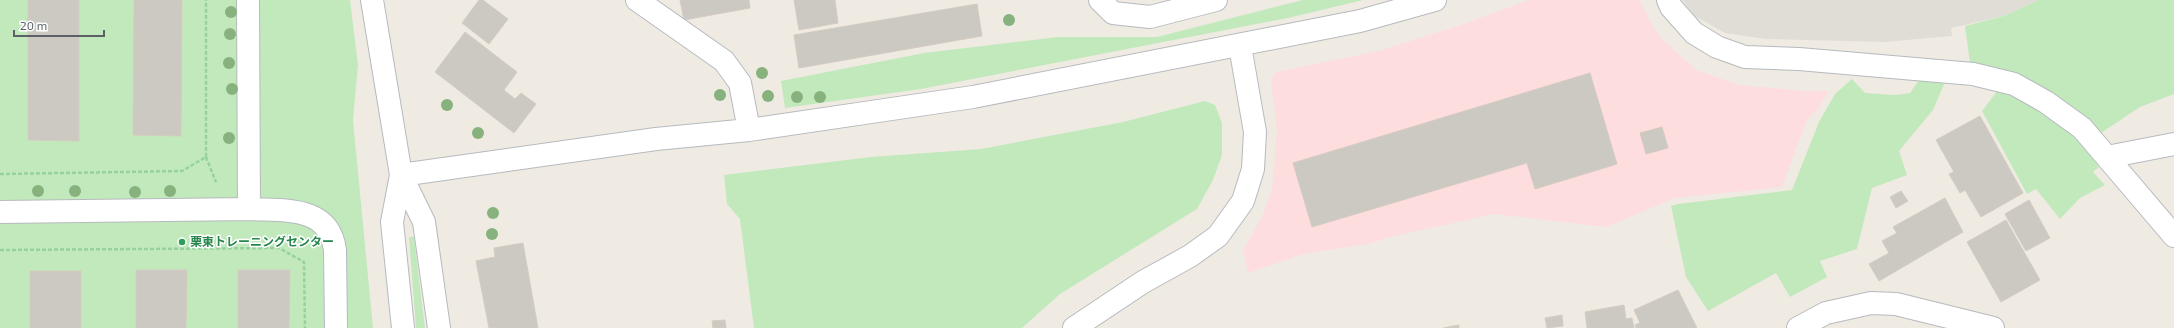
<svg xmlns="http://www.w3.org/2000/svg" width="2174" height="328" font-family="'Exo 2','Noto Sans JP',sans-serif">
	<rect width="100%" height="100%" fill="#efebe3"/>
	<path fill="#e0ddd7" d="M1682,0h356l-34,16 -53,12 1,8 -68,6 -118,-3 -41,-6 -30,-17z"/>
	<path fill="#feddde" d="M1529,0h111l11,24 10,14 35,32 44,15 63,6h25l-9,17 -12,12 -25,67 -107,11 -69,29 -112,-13 -104,23 -21,7 -66,10 -55,19 -5,-22 20,-37 9,-24 5,-60 -6,-50 5,-8 103,-21 85,-27z"/>
	<path fill="#c2e9bc" d="M0,0h350l8,65 -5,55 20,208h-373z
		M1303,0h60l-75,18 -367,71 -136,19 -4,-27 143,-28 134,-16h99z
		M2038,0h136v94l-34,13 -39,26 -29,-23 -102,-47 -5,-37 39,-10z
		M1852,79l13,14 30,2 15,-2 9,-13 26,2 -12,28 -34,41 8,24 -35,13 -15,61 -37,12 7,16 -37,20 -14,-24 -68,38 -22,-34 -15,-71 7,-2 114,-14 27,-68 16,-28z
		M1998,90c43,12 76,42 101,77l-6,5 12,13 -25,13 -20,21 -24,-30 -9,5 -45,-83z
		M1205,101l10,4 7,18v32l-9,25 -16,29 -137,85 -38,34h-268l-14,-109 -13,-15 -3,-29 147,-18 110,-8 142,-27z
		M409,237h5l11,91h-9z"/>
	<path fill="#ccc8c2" stroke="#d5ccc0" d="M28,0h51v141l-51,-1z
		M134,0h48l-1,136 -48,-1z
		M479,0h4l25,19 -19,25 -27,-21z
		M680,0h69l1,8 -66,12z
		M794,0h41l3,23 -39,7z
		M977,4l5,32 -183,32 -5,-33z
		M465,32l52,40 -13,18 11,9 6,-6 15,11 -22,29 -79,-61z
		M1590,73l27,91 -82,25 -8,-26 -215,64 -19,-64z
		M1980,116l43,77 -42,24 -16,-27 -5,3 -11,-19 5,-2 -18,-32z
		M1662,127l6,21 -22,6 -6,-21z
		M1901,191l7,10 -12,7 -6,-11z
		M1945,198l18,34 -84,49 -10,-17 20,-11 -7,-12 15,-8 -4,-6z
		M2029,200l21,38 -24,13 -21,-37z
		M2006,220l34,60 -39,22 -34,-60z
		M523,243l15,85h-49l-13,-67 19,-4 -1,-9z
		M136,270h51l-1,58h-50z
		M238,270h52l-1,58h-51z
		M30,271h51v57h-51z
		M1678,290l19,38h-61l-1,-3 5,-2 -6,-13z
		M1624,305l2,14 6,-1 2,10h-47l-2,-16z
		M1562,315l1,11 -16,2 -2,-10z
		M725,320l1,8h-13l-1,-7z
		M1459,325v3h-16z"/>
	<g fill="none" stroke-linecap="round" stroke-linejoin="round">
		<defs>
			<path id="minor" d="M372,0l29,175 23,47 15,106
				M637,0l87,61 16,22 9,47
				M1100,0l13,13 37,4 66,-17
				M1668,0l3,7 23,26 23,14 28,10 54,2 174,15 41,10 32,18 36,26 92,108
				M2107,157l67,-13
				M401,175l255,-36 93,-9 224,-33 387,-76 75,-21
				M401,175l-9,47 11,106
				M249,209c35,2 80,-4 86,41l1,78
				M0,212l249,-3 -1,-209
				M1074,328l69,-46 47,-26 28,-20 25,-35 10,-32 2,-37 -15,-86
				M1798,328l28,-15 45,-10 25,1 97,24"/>
		</defs>
		<use href="#minor" stroke="#b6babe" stroke-width="24"/>
		<path stroke="#97d1a0" stroke-width="2.5" stroke-dasharray="4 2" stroke-linecap="butt" d="M206,157l10,25
			M0,174l182,-3 24,-14v-157
			M219,235v14
			M0,250l279,-2 25,14 1,66"/>
		<use href="#minor" stroke="#fff" stroke-width="22"/>
	</g>
	<g fill="#87b27e">
		<circle cx="231" cy="12" r="6"/>
		<circle cx="1009" cy="20" r="6"/>
		<circle cx="230" cy="34" r="6"/>
		<circle cx="229" cy="63" r="6"/>
		<circle cx="762" cy="73" r="6"/>
		<circle cx="232" cy="89" r="6"/>
		<circle cx="720" cy="95" r="6"/>
		<circle cx="768" cy="96" r="6"/>
		<circle cx="797" cy="97" r="6"/>
		<circle cx="820" cy="97" r="6"/>
		<circle cx="447" cy="105" r="6"/>
		<circle cx="478" cy="133" r="6"/>
		<circle cx="229" cy="138" r="6"/>
		<circle cx="38" cy="191" r="6"/>
		<circle cx="75" cy="191" r="6"/>
		<circle cx="170" cy="191" r="6"/>
		<circle cx="135" cy="192" r="6"/>
		<circle cx="493" cy="213" r="6"/>
		<circle cx="492" cy="234" r="6"/>
	</g>
	<circle fill="#2e9e5b" stroke="#fff" stroke-width="1.5" cx="182" cy="242" r="4"/>
	<g text-anchor="middle" stroke-width="3" stroke-linejoin="round" paint-order="stroke">
		<g font-size="12" font-weight="bold" fill="#27864d" stroke="#fff" text-anchor="start">
			<text x="190" y="246">栗東トレーニングセンター</text>
		</g>
	</g>
	<path d="M14 30v6h90v-6" fill="none" stroke="#5b6165" stroke-width="2"/>
	<text x="20" y="30" font-size="12" fill="#5b6165" stroke="#ffffff" stroke-width="3" paint-order="stroke">20 m</text>
</svg>
